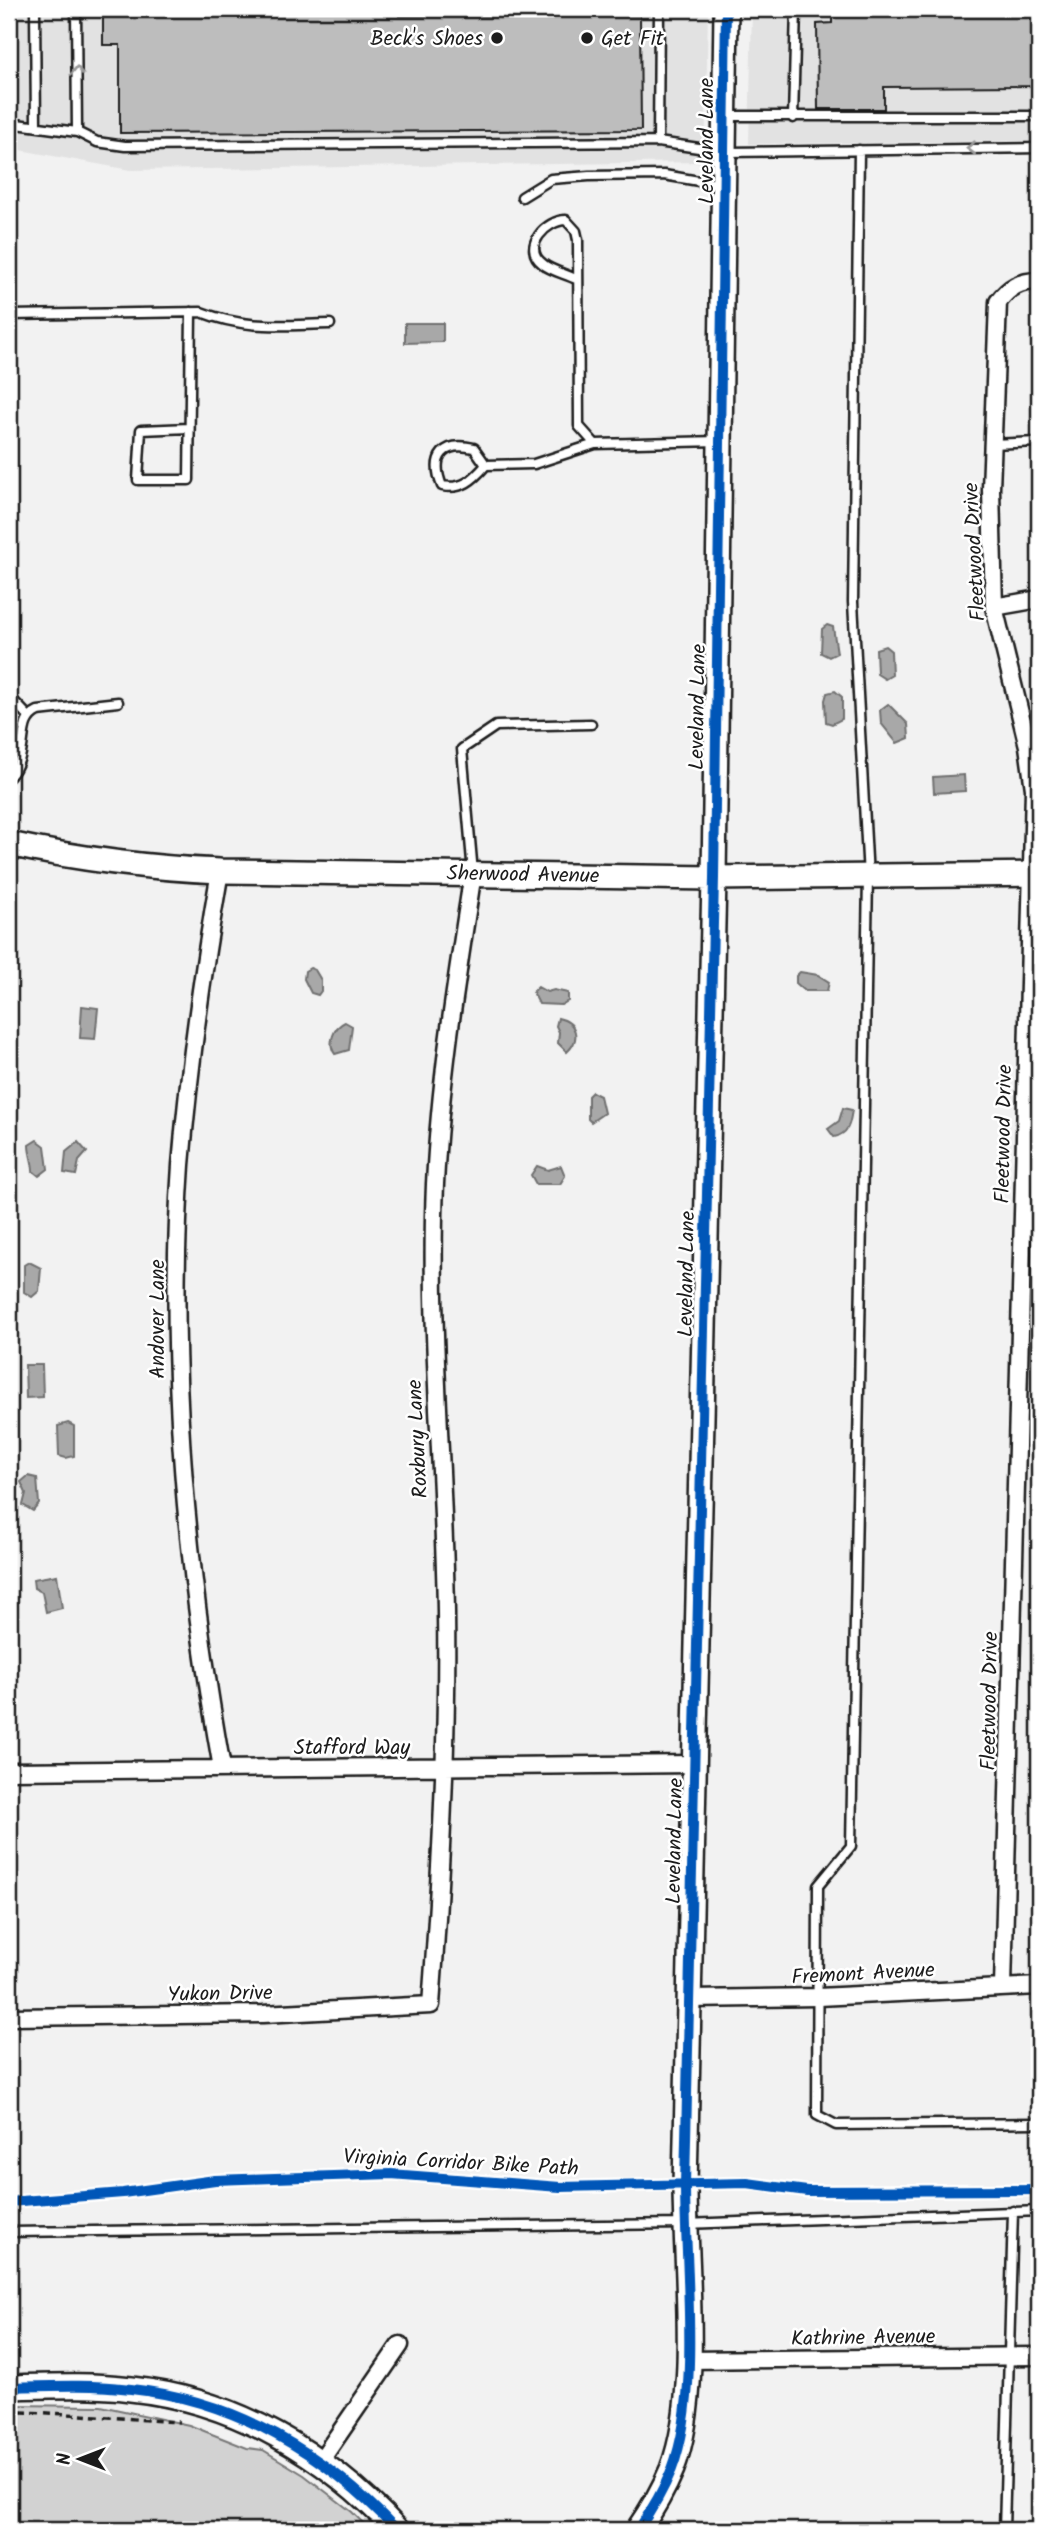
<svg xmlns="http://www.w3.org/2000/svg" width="1048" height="2539" font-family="Kalam,sans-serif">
	<rect width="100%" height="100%" fill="#f2f2f2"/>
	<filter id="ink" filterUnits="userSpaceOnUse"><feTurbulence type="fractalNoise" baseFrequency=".0143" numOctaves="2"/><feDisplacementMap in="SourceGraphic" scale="14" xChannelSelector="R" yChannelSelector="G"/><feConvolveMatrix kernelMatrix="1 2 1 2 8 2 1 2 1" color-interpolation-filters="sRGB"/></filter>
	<g filter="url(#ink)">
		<path fill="#e2e2e2" d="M9,9h699l-3,153 -575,8 -121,-22z
			M752,9h287v132l-290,3z"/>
		<path fill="#d2d2d2" stroke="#777" stroke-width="2" d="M9,2405l92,1 88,19 58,23 16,2 41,25 48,37 18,18h-361z"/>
		<path fill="#a8a8a8" stroke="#707070" stroke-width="2" d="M405,323h38v19l-38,1z
			M827,625l6,2 4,26 -8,4 -8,-4 1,-24z
			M885,646l6,5 1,24 -7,4 -8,-5 -1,-25z
			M835,691l7,6v22l-10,5 -6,-2 -1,-22 2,-7z
			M888,704l20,20 1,14 -12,5 -16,-20 -1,-13z
			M964,775l1,16 -31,2 -1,-16z
			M310,968l5,2 6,10v11l-3,4 -7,-2 -7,-14 1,-8z
			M800,972l18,3 11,7 -2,9h-22l-9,-8v-7z
			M538,987l9,5 7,-2 14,3v8l-7,4 -22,-1 -6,-12z
			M82,1006l16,2 -3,31 -15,-1z
			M558,1018c19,4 23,21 9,34l-9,-9 1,-11 -3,-6z
			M345,1022l7,4 -3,24 -14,4c-8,-11 -1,-27 10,-32z
			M592,1092l8,4 4,17 -13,9 -3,-3v-23z
			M843,1108l9,2c-2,13 -3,24 -18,27l-6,-8 11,-8z
			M37,1140l8,6 3,23 -9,7 -6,-5c0,-9 -4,-17 -4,-26z
			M78,1142l9,10 -8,9 -3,14 -12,-2 2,-21z
			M537,1166l11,4 13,-4 4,10 -5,8h-24l-5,-9z
			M29,1262l12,6 -2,23 -7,6 -8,-5v-27z
			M25,1365h17l1,32 -17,1z
			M68,1423l6,3v30l-8,2 -7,-2 -1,-30z
			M28,1476l9,2 2,26 -6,7 -10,-6 3,-12 -5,-11z
			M57,1575l5,33 -16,4 -4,-20 -8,-4 -1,-9z"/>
		<path fill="#bdbdbd" stroke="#1c1c1c" stroke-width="2" d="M103,9h296v7l241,-1 1,115 -521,3v-88h-17z
			M832,9h36v3l171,-2v76l-155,1v22h-66l-1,-85 15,-1z"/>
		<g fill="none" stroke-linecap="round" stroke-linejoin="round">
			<defs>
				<path id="lane" d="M35,9l1,117
					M76,9l1,123
					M726,116h313
					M793,118l3,-109
					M9,123l68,9 20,10 28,4 533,-4 68,10 313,-4
					M658,142l1,-133
					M859,150l-6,452 15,275 -17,969 -33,40 -1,229 19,10 203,-2
					M522,197l29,-18 38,-3 75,-1 58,10
					M578,280c-11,-6 -27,-9 -35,-16 -23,-17 4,-44 23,-44l10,11 2,9 1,186 16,18 124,-3
					M9,315l192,-3c46,18 80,13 129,12
					M189,428l-48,2 -3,50h51l2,-168
					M992,444l47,-2
					M486,465c-13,15 -24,25 -44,21 -12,-30 2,-45 32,-38l12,17 48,-1 61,-20
					M9,696l19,20
					M9,777c23,-25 5,-55 29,-66l80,-9
					M473,873l-11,-124 34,-23 95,-2
					M9,2232l676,-8 354,-13
					M1004,2530l9,-319"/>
				<path id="street" d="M994,607l45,-8
					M220,871c-17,98 -31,195 -39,294 -14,202 5,404 41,603
					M9,1771l686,-7
					M1003,1987l31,-1198 -6,-43 -34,-139 -3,-118 7,-187c11,-15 22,-21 41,-21
					M690,1999l128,-2 221,-11
					M9,2017l254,-3 168,-9c10,-132 17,-262 15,-393 -2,-143 -17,-285 -11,-428 5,-104 22,-208 38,-311
					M688,2360l351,-4
					M321,2460l79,-115"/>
				<path id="secondary" d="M9,844c70,15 139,24 211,27l494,7 325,-4
					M9,2387c41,-1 81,-3 122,2 105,11 195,65 266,141
					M638,2530c13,-19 25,-39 34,-61 29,-76 13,-201 13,-284l29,-1307 12,-869"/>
			</defs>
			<use href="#lane" stroke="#1c1c1c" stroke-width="13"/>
			<use href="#street" stroke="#1c1c1c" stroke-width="21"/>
			<use href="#secondary" stroke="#1c1c1c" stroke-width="28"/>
			<path stroke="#1c1c1c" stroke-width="3.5" stroke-dasharray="7 5" stroke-linecap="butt" d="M9,2412c57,0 113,7 170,10"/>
			<use href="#lane" stroke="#fff" stroke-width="8"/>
			<use href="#street" stroke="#fff" stroke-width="16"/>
			<use href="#secondary" stroke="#fff" stroke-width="23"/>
			<defs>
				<path id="cycleway" d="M9,2202l114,-9 92,-13 176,-6 169,13 187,-4 60,8 232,-1
					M9,2387c41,-1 81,-3 122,2 105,11 195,65 266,141
					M638,2530c13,-19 25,-39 34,-61 29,-76 13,-201 13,-284l29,-1307 12,-869"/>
			</defs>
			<use href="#cycleway" stroke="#fff" stroke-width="15"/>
			<use href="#cycleway" stroke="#0057b8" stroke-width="10"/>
		</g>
		<defs><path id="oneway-chevron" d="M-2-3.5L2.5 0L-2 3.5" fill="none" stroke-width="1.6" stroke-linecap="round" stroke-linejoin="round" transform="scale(1.75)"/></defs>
		<g stroke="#999">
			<use href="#oneway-chevron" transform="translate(77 71) rotate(-90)"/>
			<use href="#oneway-chevron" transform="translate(971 148) rotate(179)"/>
		</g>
	</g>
	<g fill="#1c1c1c" stroke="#fff" stroke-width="2.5">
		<circle cx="497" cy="38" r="7"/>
		<circle cx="587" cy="38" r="7"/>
	</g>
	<g text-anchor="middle" stroke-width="5" stroke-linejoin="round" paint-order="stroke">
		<g font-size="21" fill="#1c1c1c" stroke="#fff" text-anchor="end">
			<text x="483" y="45">Beck's Shoes</text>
			<text x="601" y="45" text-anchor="start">Get Fit</text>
		</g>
		<g font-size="21" fill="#1c1c1c" stroke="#fff">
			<text transform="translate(706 141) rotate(-90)" y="7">Leveland Lane</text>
			<text transform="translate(974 552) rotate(-93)" y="7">Fleetwood Drive</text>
			<text transform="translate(697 707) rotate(-89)" y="7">Leveland Lane</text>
			<text transform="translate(523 874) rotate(1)" y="7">Sherwood Avenue</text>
			<text transform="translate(1003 1134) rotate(-89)" y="7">Fleetwood Drive</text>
			<text transform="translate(686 1274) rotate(-89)" y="7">Leveland Lane</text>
			<text transform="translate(157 1319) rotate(-90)" y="7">Andover Lane</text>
			<text transform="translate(417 1439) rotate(-93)" y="7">Roxbury Lane</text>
			<text transform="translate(989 1701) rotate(-89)" y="7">Fleetwood Drive</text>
			<text x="352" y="1754">Stafford Way</text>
			<text transform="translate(674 1841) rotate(-89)" y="7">Leveland Lane</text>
			<text transform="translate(863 1973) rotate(-3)" y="7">Fremont Avenue</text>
			<text transform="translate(220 1993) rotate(-1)" y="7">Yukon Drive</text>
			<text transform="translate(461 2162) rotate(3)" y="7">Virginia Corridor Bike Path</text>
			<text transform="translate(863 2337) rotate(-1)" y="7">Kathrine Avenue</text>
		</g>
	</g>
	<rect width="1048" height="2539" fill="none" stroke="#fff" stroke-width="35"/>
	<rect x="18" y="18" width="1013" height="2504" fill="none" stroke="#1c1c1c" stroke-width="2.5" filter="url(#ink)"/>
	<g transform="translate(80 2459) rotate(270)" stroke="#ffffff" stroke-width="5" paint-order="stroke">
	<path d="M0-5L12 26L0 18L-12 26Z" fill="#1c1c1c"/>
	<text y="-10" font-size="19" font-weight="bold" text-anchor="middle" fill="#1c1c1c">N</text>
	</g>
</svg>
